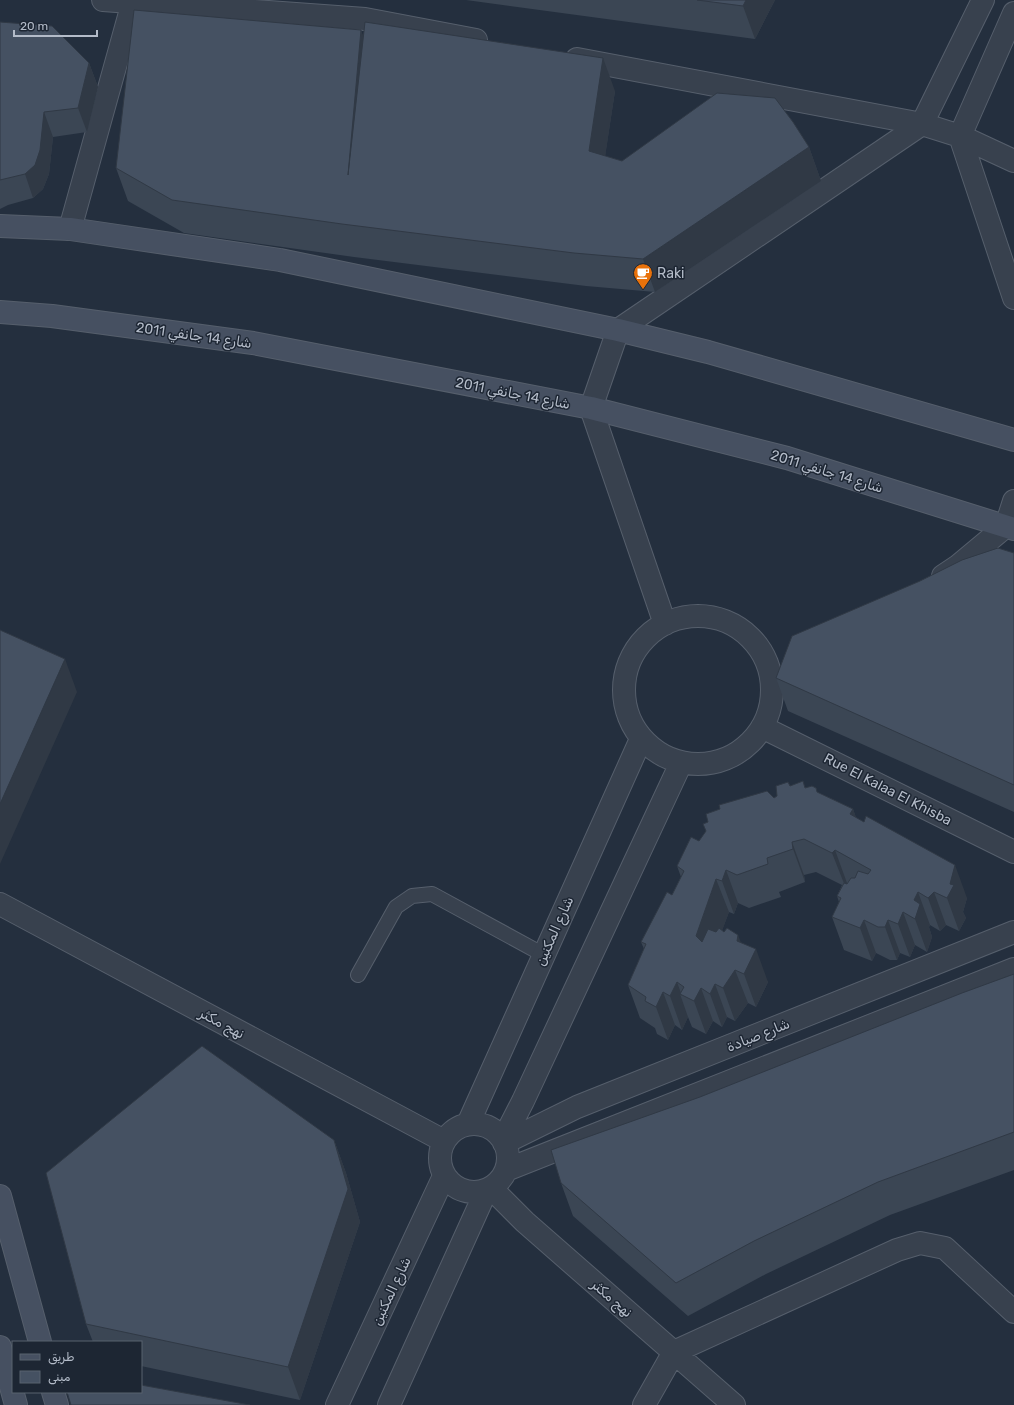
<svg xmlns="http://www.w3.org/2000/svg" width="1014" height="1405" font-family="Rubik,Vazirmatn,sans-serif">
	<rect width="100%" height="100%" fill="#242f3e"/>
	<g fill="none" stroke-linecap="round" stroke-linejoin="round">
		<defs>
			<path id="lane" d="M358,975l38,-68 16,-11 20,-2 112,61"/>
			<path id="street" d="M103,0l262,19 111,21
				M1014,13l-54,123 54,162
				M577,59l345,65 38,12 54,25
				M70,229l63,-227 2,-2
				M943,576l15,-10 48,-40 8,-25
				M624 690a74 74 0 1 1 148 0a74 74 0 1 1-148 0Z
				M665,624l-74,-216 27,-78 304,-206 61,-124
				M762,727l252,125
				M0,904l444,237
				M440 1158a34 34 0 1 1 68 0a34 34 0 1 1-68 0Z
				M468,1124l173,-385
				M503,1140l20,-39 158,-338
				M504,1143l73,-36 437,-175
				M506,1170l508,-201
				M491,1188l34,34 209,183
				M337,1405l107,-229
				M389,1405l97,-214
				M644,1405l30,-53 223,-102 23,-7 25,5 69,64"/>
			<path id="secondary" d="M0,226l70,3 210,31 338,70 90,22 306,88
				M0,312l52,4 201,27 338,65 196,50 227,71
				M0,1196l40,146
				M0,1347l16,58
				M53,1392l4,13"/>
		</defs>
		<use href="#lane" stroke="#565f6c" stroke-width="16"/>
		<use href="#street" stroke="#565f6c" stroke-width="24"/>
		<use href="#secondary" stroke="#565f6c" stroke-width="24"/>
		<use href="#lane" stroke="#38414e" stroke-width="14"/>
		<use href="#street" stroke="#38414e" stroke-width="22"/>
		<use href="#secondary" stroke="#465061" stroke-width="22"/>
	</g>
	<path fill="#3b4654" d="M466,0h309l-20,39z
		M0,22l89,41 9,24 -11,45 -34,5 -4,37 -6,15 -10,9 -25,7 -8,4z
		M361,30l2,7 252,54 -10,65 17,5 187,-14 12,34 -166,111 -69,-6 -232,-29 -170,-24 -56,-32 -12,-33z
		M1014,553v259l-226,-101 -12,-33z
		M790,786l26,2 1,4 36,17 3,9 111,80 -4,14 3,6 -7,13 -13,-6 -6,6 -10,-6 -1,2 3,10 -5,15 -12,-7 -5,12 -10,-4 -3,7h-7l-14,-7 -4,8 -28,-11 -12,-33 7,-15 -2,-6 5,-11 -26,-13 -12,3 1,7 -26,10 2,5 -32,11 -11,-5 -4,11 -5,-2 -7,18 19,13 27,39 -12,25 -8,-4 -13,18 -8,-4 -5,10 -9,-6 -7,13 -14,-7 -4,-10 -6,13 -7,-5 -7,15 -11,-6 -2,-6 -15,-10 -12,-33 16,-36 -3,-7 31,-47 9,-18 -4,-11 22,-25 75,-43 3,-2z
		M1014,974v196l-124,45 -124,59 -78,42 -115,-100 -12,-33 139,-86z
		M334,1140l12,33 14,49 -60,178 -159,-34v-24h-48l-7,-18z"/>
	<path fill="#303945" d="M746,0h29l-20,39 -12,-33z
		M361,30l12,33 -25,112z
		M603,58l12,33 -14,93 -12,-33z
		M89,63l9,24 -11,45 -9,-24z
		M44,112l9,25 -4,37 -6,15 -10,9 -8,-24z
		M809,147l12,34 -166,111 -12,-33z
		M65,659l12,33 -77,172v-60z
		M853,809l12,33 -15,-28z
		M792,842l12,33 1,7 -12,-33z
		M835,850l12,33 -2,3 -13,-33z
		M955,865l12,33 -4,14 3,6 -7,13 -12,-33 3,-14z
		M726,870l12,33 -4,11 -12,-33z
		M716,879l13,33 -21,57 -12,-33z
		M918,892l12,33 -1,2 3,10 -5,15 -12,-33 -1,-19z
		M934,892l12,33 -6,6 -12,-33z
		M903,912l12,33 -5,12 -12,-33z
		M864,920l12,33 -4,8 -12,-33z
		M888,920l12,33 -3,7 -12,-33z
		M738,935l11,28 7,-14 12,33 -12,25 -12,-33 -7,-33z
		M735,970l13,33 -13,18 -12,-33z
		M677,982l5,14 -2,-2 8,23 -6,13 -12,-34z
		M715,984l12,33 -5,10 -12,-33z
		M701,988l12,33 -7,13 -12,-33z
		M663,992l12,33 -7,15 -12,-33z
		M334,1140l12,33 14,49 -60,178 -12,-33z"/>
	<path fill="#455162" stroke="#303945" d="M697,0h49l-3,6z
		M134,10l227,20 -13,145 17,-153 238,36 -14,93 33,10 95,-68 58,5 18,24 16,25 -166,112 -69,-6 -232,-29 -170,-24 -56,-32z
		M0,22l52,4 37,37 -11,45 -34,4 -4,38 -5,15 -10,9 -25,6z
		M998,548l16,5v232l-238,-107 16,-42 128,-55 42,-21z
		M0,630l65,29 -65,145z
		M803,781l2,7 7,-2 4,2 1,4 36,17 -3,5 14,8 2,-6 89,49 -5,19 4,1 -7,13 -13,-6 -6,6 -10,-6 -4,8 6,4 -5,15 -12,-7 -5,12 -10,-4 -3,7h-7l-14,-7 -4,8 -28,-11 9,-19 -4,-2 7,-13 3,1 4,-6h4l3,-7 10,3 3,-4 -36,-20 -3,3 -28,-14 -12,3 1,7 -26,9 1,6 -31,11 -11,-5 -4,11 -6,-2 -20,57 6,6 6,-13 8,3 3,-4 5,4 3,-4 11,7 -1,6 19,8 -12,25 -9,-4 -12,18 -8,-4 -5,10 -9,-6 -7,13 -14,-7 4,-7 -7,-5 -7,14 -7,-4 -7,15 -11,-6 1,-4 -18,-12 18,-41 -5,-2 26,-50 5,3 12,-24 -7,-5 14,-29 8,4 7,-10 -3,-7 5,-2 -2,-8 14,-5 -1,-4 48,-14 7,7 3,-2 -1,-10 12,-4 2,4z
		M1014,974v158l-136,50 -124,59 -78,42 -115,-100 -10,-33 149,-53 262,-104z
		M202,1046l132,94 14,49 -60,178 -202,-43 -40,-151z
		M141,1385l109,20h-179l-4,-13h74z"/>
	<defs>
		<symbol id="cafe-pin" viewBox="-11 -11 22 30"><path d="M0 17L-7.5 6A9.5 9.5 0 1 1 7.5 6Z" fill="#e8710a" stroke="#1d2633"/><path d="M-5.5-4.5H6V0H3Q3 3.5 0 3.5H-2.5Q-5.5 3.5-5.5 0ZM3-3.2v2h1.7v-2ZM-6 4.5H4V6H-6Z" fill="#fff"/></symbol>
	</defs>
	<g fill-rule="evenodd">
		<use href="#cafe-pin" x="632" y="262" width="22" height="30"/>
	</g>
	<g text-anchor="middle" stroke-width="3" stroke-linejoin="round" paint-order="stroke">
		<g font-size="14" fill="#b4bcc9" stroke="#1d2633" text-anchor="start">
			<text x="657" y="278">Raki</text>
		</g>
		<g font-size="14" fill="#b4bcc9" stroke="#1d2633">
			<text transform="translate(194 335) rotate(8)" y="5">شارع 14 جانفي 2011</text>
			<text transform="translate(513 393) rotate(11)" y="5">شارع 14 جانفي 2011</text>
			<text transform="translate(827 471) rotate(17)" y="5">شارع 14 جانفي 2011</text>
			<text transform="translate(888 789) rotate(27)" y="5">Rue El Kalaa El Khisba</text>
			<text transform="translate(554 931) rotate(-66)" y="5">شارع المكنين</text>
			<text transform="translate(222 1023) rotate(28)" y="5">نهج مكثر</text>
			<text transform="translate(758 1035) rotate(-22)" y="5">شارع صيادة</text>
			<text transform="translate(391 1291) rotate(-65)" y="5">شارع المكنين</text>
			<text transform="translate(612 1298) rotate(41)" y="5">نهج مكثر</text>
		</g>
	</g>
	<rect x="12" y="1341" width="130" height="52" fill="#1d2633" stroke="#59626f"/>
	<rect x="20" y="1354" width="20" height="6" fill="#465061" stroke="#59626f"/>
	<text x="48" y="1361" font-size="12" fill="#b4bcc9">طريق</text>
	<rect x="20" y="1371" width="20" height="12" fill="#455162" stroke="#59626f"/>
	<text x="48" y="1381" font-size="12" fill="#b4bcc9">مبنى</text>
	<path d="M14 30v6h83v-6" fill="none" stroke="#b4bcc9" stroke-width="2"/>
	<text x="20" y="30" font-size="12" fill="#b4bcc9" stroke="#1d2633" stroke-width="3" paint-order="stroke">20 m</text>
</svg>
